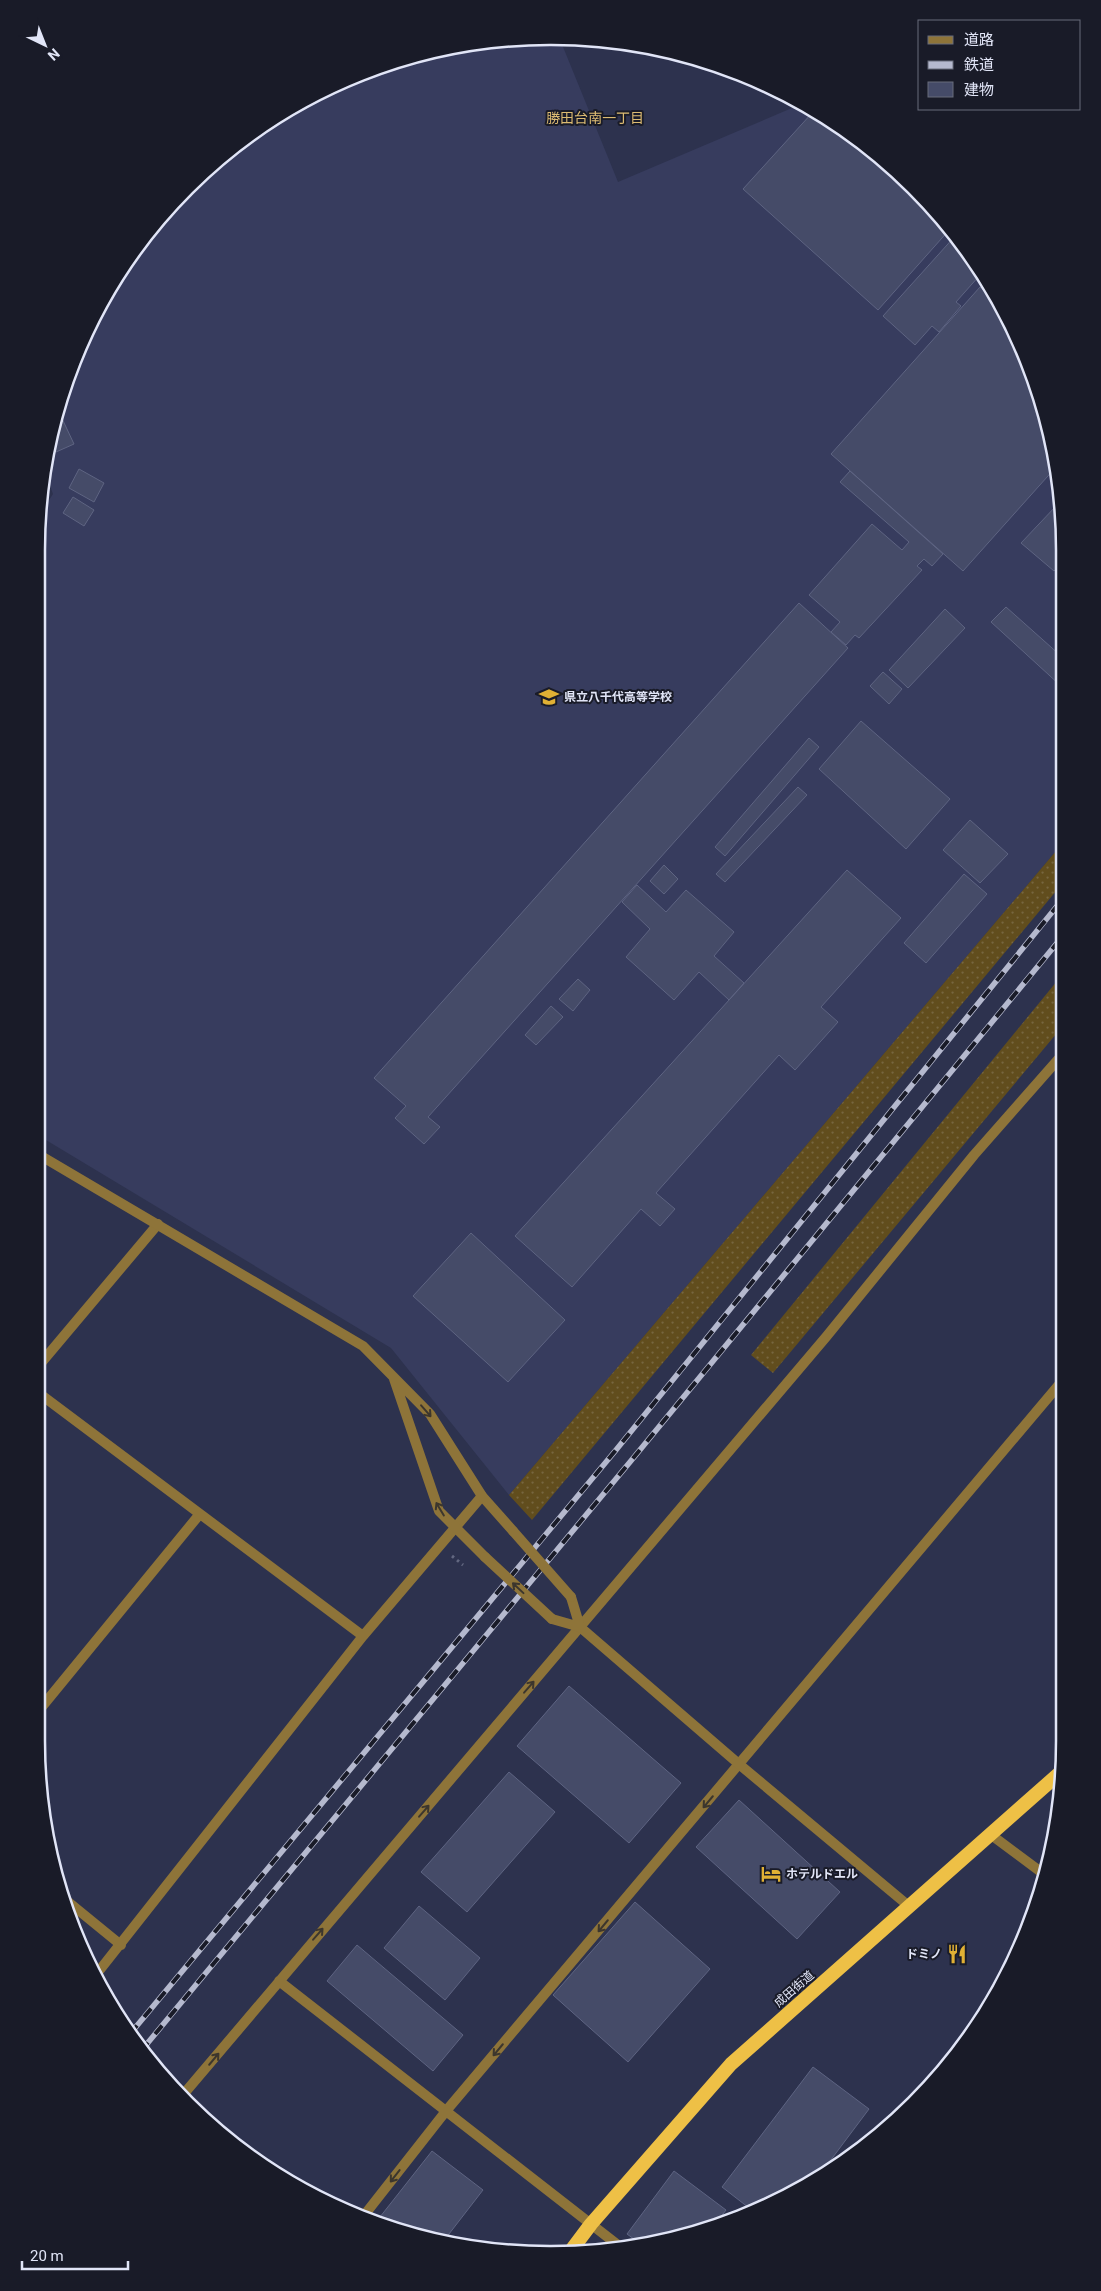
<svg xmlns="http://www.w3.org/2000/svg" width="1101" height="2291" font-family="Roboto,'Noto Sans JP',sans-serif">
	<defs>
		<pattern id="grass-dots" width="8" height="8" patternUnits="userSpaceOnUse" patternTransform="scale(1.25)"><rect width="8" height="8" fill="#614d1d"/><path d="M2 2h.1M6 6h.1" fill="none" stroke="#77663f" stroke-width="1.8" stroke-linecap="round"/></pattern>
	</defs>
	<rect width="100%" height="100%" fill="#2d324e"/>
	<path fill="#373c5e" d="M551,36l8,1 59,145 181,-77 65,38 95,95 67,116 34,129 2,361 -553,651 -118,-147 -355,-214v-584l4,-36 13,-20 -9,-25 2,-19 30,-97 47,-88 64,-78 78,-64 89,-48 96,-29z"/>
	<path fill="url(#grass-dots)" d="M1062,844v40l-530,636 -23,-25z
		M1062,975v52l-289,346 -22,-18z"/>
	<path fill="#454b68" stroke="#5e6482" d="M812,113l52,30 86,86 -72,81 -135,-121z
		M956,235l24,40 -24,27 5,4 -22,26 -7,-6 -17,19 -32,-29z
		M980,287l15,14 31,53 30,113 -93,104 -132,-117z
		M58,410l16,34 -18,8 -6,-13z
		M79,469l25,14 -10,19 -25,-14z
		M850,471l93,83 -11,12 -8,-7 -7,7 5,4 -63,68 -4,-3 -9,10 -15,-13 9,-10 -31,-27 63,-71 30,26 7,-8 -69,-60z
		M73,497l21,13 -10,16 -21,-13z
		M1057,505l3,3 1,56 -7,7 -33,-28z
		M799,603l49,45 -420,469 12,10 -16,17 -29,-26 11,-12 -32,-28z
		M1006,607l55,49v30l-70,-64z
		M945,609l20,19 -57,60 -19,-18z
		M883,672l19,17 -13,15 -19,-18z
		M861,721l89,78 -44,50 -87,-80z
		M809,738l10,9 -94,109 -10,-9z
		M798,787l9,8 -82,87 -9,-8z
		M970,820l38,34 -28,29 -37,-33z
		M664,865l14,14 -14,15 -14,-13z
		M847,870l54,48 -80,89 17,15 -43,48 -16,-15 -123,138 19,16 -15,17 -19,-17 -69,78 -57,-51z
		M964,874l23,20 -61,69 -22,-20z
		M637,885l29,27 20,-22 48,42 -20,24 30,27 -15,17 -30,-28 -25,28 -48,-43 24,-28 -28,-27z
		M578,979l12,11 -17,21 -14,-12z
		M551,1006l12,11 -27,28 -11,-10z
		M471,1233l94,87 -57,62 -95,-86z
		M569,1686l112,97 -52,60 -112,-97z
		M509,1772l46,40 -88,100 -46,-40z
		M739,1800l101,92 -43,47 -101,-92z
		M635,1902l75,67 -82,93 -75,-67z
		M419,1906l61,52 -35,42 -61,-52z
		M357,1945l106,90 -30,36 -106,-90z
		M813,2067l56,42 -51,68 -40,25 -25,9 -31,-24z
		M432,2151l51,39 -41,53 -66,-21z
		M674,2171l52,39 -12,16 -30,11 -42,8 -15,-11z"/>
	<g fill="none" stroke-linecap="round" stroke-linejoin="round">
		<path stroke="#8e7439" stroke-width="10" d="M36,1369l122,-145
			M36,1391l327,245
			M36,1714l163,-199
			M61,1896l60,49
			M95,1976l268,-340 119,-140
			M279,1981l344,268
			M182,2096l644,-759 148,-182 88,-100
			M362,2218l84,-107 617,-731"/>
		<path stroke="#8e7439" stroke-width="10" d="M36,1153l327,193 67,68 52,82 31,35
			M394,1379l45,132 46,46
			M571,1597l9,30
			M552,1619l28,8 160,138 170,142
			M990,1834l55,41"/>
		<path stroke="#eec046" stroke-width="14" d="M570,2252l21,-28 140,-160 331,-293"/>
		<defs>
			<path id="rail" d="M130,2034l486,-584 446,-550
				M141,2051l489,-589 432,-525"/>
		</defs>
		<use href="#rail" stroke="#b5b9ce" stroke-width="5.5"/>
		<use href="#rail" stroke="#191b28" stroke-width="4" stroke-dasharray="11" stroke-linecap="butt"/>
		<path stroke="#636881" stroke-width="3" stroke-dasharray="2.5 4" stroke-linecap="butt" d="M452,1556l11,9"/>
		<path stroke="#8e7439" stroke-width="10" d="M513,1531l58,66
			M485,1557l67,62"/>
	</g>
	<defs><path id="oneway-shaft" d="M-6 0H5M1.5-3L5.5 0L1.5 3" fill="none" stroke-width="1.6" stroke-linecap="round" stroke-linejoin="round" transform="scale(1.25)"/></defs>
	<g stroke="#3c362d">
		<use href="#oneway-shaft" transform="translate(426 1411) rotate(49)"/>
		<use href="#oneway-shaft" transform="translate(440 1509) rotate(-121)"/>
		<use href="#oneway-shaft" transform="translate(518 1588) rotate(-137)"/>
		<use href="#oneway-shaft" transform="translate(529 1687) rotate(-49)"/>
		<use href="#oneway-shaft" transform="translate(708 1802) rotate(130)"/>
		<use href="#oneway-shaft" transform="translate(424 1811) rotate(-49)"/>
		<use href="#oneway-shaft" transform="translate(603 1926) rotate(130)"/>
		<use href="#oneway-shaft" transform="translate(318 1934) rotate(-49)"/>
		<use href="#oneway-shaft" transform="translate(498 2050) rotate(130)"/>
		<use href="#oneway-shaft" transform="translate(214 2059) rotate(-50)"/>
		<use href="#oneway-shaft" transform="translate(395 2176) rotate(128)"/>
	</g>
	<defs>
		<symbol id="school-bare" viewBox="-9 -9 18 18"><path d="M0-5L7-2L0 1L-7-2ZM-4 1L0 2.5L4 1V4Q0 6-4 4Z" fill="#e0b034" stroke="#191b28" stroke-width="2.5" paint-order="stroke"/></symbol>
		<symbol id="hotel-bare" viewBox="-9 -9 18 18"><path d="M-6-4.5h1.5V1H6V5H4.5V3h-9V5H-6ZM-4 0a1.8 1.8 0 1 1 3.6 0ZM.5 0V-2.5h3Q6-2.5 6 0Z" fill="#e0b034" stroke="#191b28" stroke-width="2.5" paint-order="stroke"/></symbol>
		<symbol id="restaurant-bare" viewBox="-9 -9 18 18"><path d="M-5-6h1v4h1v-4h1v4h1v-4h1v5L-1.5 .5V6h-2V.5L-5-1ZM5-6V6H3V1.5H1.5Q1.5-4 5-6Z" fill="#e0b034" stroke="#191b28" stroke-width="2.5" paint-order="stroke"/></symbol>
	</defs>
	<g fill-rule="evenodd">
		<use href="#school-bare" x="535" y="683" width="28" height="28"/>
		<use href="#hotel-bare" x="757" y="1860" width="28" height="28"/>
		<use href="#restaurant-bare" x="943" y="1940" width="28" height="28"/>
	</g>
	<g text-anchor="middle" stroke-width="4" stroke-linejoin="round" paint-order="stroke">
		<g font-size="12" font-weight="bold" fill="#e1e5f7" stroke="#191b28" text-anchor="start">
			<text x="564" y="701">県立八千代高等学校</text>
			<text x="786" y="1878">ホテルドエル</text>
			<text x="942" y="1958" text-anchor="end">ドミノ</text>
		</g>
		<g font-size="12" fill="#e1e5f7" stroke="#191b28">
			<text transform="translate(794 1989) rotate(-41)" y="4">成田街道</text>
		</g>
		<g font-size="14" fill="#dcbb72" stroke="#191b28">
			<text x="595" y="123">勝田台南一丁目</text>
		</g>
	</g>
	<path d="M0 0H1101V2291H0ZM550 45H551A505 505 0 0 1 1056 550V1741A505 505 0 0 1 551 2246H550A505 505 0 0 1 45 1741V550A505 505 0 0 1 550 45Z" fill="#191b28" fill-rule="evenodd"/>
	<path fill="none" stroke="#e1e5f7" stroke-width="2.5" d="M550 45H551A505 505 0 0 1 1056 550V1741A505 505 0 0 1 551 2246H550A505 505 0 0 1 45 1741V550A505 505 0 0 1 550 45Z"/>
	<rect x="918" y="20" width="162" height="90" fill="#191b28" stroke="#696c7b"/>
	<rect x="928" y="36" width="25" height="8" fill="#8e7439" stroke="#696c7b"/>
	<text x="964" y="45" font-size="15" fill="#e1e5f7">道路</text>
	<rect x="928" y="61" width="25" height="8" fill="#b5b9ce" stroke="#696c7b"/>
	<text x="964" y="70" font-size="15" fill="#e1e5f7">鉄道</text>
	<rect x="928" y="82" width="25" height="15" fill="#454b68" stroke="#696c7b"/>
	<text x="964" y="95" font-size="15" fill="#e1e5f7">建物</text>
	<g transform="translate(45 45) rotate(137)" stroke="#191b28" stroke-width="4" paint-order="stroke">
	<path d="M0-4L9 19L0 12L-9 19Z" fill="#e1e5f7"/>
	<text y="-8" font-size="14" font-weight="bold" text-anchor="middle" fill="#e1e5f7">N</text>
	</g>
	<path d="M22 2261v8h106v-8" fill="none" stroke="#e1e5f7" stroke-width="2.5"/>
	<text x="30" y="2261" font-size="15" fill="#e1e5f7" stroke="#191b28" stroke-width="4" paint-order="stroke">20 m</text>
</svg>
